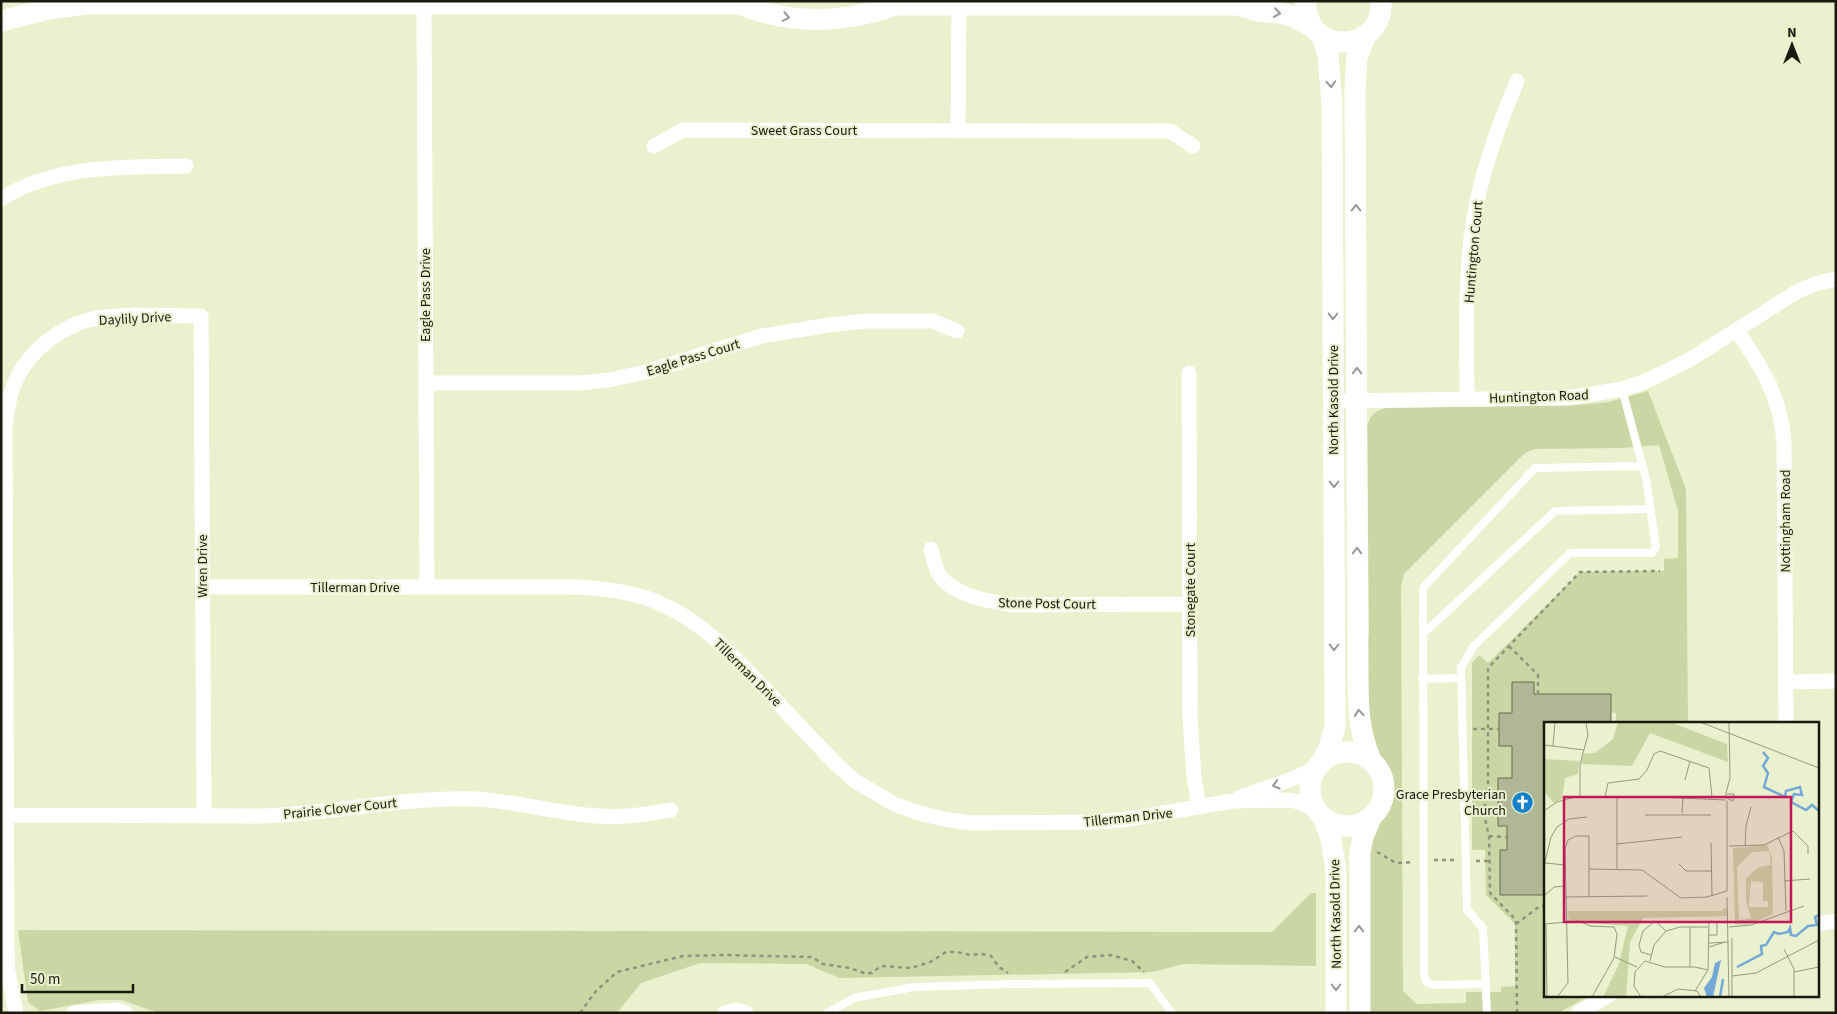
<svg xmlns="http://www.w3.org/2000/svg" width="1837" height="1014" font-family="'Source Sans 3',sans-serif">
	<rect width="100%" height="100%" fill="#e9f1ce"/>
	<path fill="#cbd6a5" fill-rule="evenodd" d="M1648,391l38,98 2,234h-72v-10l-5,-1 -1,-18h-72l-26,52v32h-14v48h21v7h-12v8l14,9 -21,1v43l46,1v100h45l-33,18h-188l-4,-127 6,-55 18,-26 3,-18 -4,-16 -20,-29 -5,-72 5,-38 -2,-205c3,-12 7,-16 19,-19l193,-3 30,-3zM1659,445l19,66v47l-14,1v12l-84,1 -92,91 -9,-8 -7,8v187h13l1,45 29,29v62l-14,1v5h-35v11l-49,1 -14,-13 -2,-404 3,-13 121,-121 10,-4 87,-1z
		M1311,893h5v73l-133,-2 -30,8 -313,6 -34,-14 -106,-1 -59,20 -24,30h-458l-37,-13h-23l-59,11 -12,-9 -10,-72 1254,2z"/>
	<path fill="#b0b796" stroke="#656c4d" d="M1512,682h22v12h77v29h-65v172h-46v-45h7v-24h-9v-48h14v-32h-13v-33h13z"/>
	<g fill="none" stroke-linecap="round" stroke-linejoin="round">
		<path stroke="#8f957b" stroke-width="2.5" stroke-dasharray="4 4" stroke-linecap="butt" d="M1509,646l29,29v19
			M1473,729h26
			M1489,836l18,1
			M1377,852l19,11 17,-1
			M1434,860h22
			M1476,861h14
			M1516,924l24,-18h6
			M1065,972l22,-15 24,-2 21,6 12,11
			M580,1013l16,-22 21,-19 66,-16 41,-1 88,2 11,7 27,4 14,5h8l9,-7 30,2 19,-6 16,-10h11l13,3 12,-1 9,2 8,11 9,6
			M1517,1013l-1,-93 -26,-27 -1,-59c-6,-15 -5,-33 -1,-48v-118l92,-96 80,-1"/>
		<path stroke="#fff" stroke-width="8" d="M1423,634l132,-123 96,-2
			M1422,679l39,-1
			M1486,984l-54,1 -6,-3 -2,-9 -1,-385 112,-120 108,-2
			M827,1013l27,-15 60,-11 99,-3 132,-1h5l22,30
			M1487,1013l-4,-85 -16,-18 -6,-242 12,-21 97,-94h82l4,-6 -10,-68 -24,-90"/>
		<path stroke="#fff" stroke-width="15" d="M424,3l3,584
			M958,130l1,-125
			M654,146l29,-16 487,1 23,15
			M1,199c56,-35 123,-32 185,-33
			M1737,330c25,38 43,65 47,111l2,282
			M1189,373l1,345 4,58 5,31
			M426,383h154l29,-3 37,-8 116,-36 67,-11 36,-4h67l25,10
			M1467,399c0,-68 -4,-139 12,-206 9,-39 23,-75 38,-112
			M1333,401l235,-3 54,-9 22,-7 47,-23 107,-68 20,-8 18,-4
			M931,549c2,8 4,20 9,27 16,21 49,25 73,29l177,-1
			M203,587h370c28,1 55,4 82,14 45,18 77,53 110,88 23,25 47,50 71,75l19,17 41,24 23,8 24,6 28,4 123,-1 28,-2 111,-19 56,-1 10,2 18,9
			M1786,682l50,-1
			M1239,798c26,-11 53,-16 78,-31
			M7,815l256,1c71,-3 141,-19 212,-17 42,2 83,15 124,17 25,2 48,-2 72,-6
			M1818,924l18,-3
			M16,1013l-8,-41 -1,-23 -2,-521c2,-17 4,-33 11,-48 14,-31 49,-57 82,-62 34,-5 69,-2 103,-2l3,499
			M74,1013l43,-3 9,3
			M725,1013l11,-3 10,3
			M1578,1013l31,-18"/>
		<path stroke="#fff" stroke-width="21" d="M1306,1c-3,55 78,54 75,0
			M739,4c51,21 106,20 157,1h342l19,6 22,2 15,4 19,10
			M1,21l48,-12 38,-5h652l8,-3
			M1366,35l-9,22 -2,30 3,590c0,29 1,56 13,83
			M1310 789a37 37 0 1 1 74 0a37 37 0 1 1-74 0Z
			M1321,763l8,-15 6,-22 -3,-623 -4,-48 -6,-19
			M1323,817l8,22 5,33v141
			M1360,1013v-161l3,-15 8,-19"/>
	</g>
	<defs><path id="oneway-chevron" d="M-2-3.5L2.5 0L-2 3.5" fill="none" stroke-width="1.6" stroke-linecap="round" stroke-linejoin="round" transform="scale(1.25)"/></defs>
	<g stroke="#979892">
		<use href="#oneway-chevron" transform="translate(1277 13) rotate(8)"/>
		<use href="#oneway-chevron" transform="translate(786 17) rotate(11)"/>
		<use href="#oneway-chevron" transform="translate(1331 84) rotate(86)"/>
		<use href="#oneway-chevron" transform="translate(1356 208) rotate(-90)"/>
		<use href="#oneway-chevron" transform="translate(1333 316) rotate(90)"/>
		<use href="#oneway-chevron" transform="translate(1357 371) rotate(-90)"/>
		<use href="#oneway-chevron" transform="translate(1334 484) rotate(90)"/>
		<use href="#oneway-chevron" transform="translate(1357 551) rotate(-90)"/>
		<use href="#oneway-chevron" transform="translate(1334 647) rotate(90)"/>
		<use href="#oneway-chevron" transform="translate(1359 713) rotate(-95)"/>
		<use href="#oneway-chevron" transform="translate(1276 785) rotate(164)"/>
		<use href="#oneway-chevron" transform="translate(1359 929) rotate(-90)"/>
		<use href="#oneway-chevron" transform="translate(1336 987) rotate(90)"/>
	</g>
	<defs>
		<symbol id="church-disc" viewBox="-11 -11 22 22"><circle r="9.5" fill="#1581cb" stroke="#e9f1ce"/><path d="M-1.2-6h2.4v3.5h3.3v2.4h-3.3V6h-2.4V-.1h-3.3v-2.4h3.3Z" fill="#fff"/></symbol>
	</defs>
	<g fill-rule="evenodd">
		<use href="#church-disc" x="1510" y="790" width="25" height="25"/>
	</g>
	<g text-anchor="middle" stroke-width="4" stroke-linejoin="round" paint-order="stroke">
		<g font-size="14" fill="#171a0d" stroke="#e9f1ce">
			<text x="804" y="135">Sweet Grass Court</text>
			<text transform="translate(1473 252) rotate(-85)" y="5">Huntington Court</text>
			<text transform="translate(425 295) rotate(-90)" y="5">Eagle Pass Drive</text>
			<text transform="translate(135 318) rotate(-3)" y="5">Daylily Drive</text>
			<text transform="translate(693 357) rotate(-17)" y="5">Eagle Pass Court</text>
			<text transform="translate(1539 396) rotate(-2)" y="5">Huntington Road</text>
			<text transform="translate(1333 400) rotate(-90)" y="5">North Kasold Drive</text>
			<text transform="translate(1785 521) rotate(-90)" y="5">Nottingham Road</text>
			<text transform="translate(202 566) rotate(-90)" y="5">Wren Drive</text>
			<text x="355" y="592">Tillerman Drive</text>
			<text transform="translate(1190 590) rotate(-90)" y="5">Stonegate Court</text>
			<text transform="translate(1047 603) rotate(1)" y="5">Stone Post Court</text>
			<text transform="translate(748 672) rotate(45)" y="5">Tillerman Drive</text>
			<text transform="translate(340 808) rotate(-6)" y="5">Prairie Clover Court</text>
			<text transform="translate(1128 817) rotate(-6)" y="5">Tillerman Drive</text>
			<text transform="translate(1335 914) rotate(-91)" y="5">North Kasold Drive</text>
		</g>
		<g font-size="14" fill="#171a0d" stroke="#e9f1ce" text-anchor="end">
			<text x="1506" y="799">Grace Presbyterian<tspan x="1506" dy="16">Church</tspan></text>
		</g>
	</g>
	<g transform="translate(1544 722)">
		<rect width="275" height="275" fill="#e9f1ce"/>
		<path d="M74,0h52l57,22 1,18 -78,-29 -18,33 -51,-2 2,-10 12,-1 18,-14zM0,37l35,2 -1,13 -13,4 -3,21 -8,4 -10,-12zM223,123l5,12 1,57 -23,10 -15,1 -2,-77zM225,129l2,14 -12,2 -13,11v23l5,17 -12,2 -2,-53 15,-15zM207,159l12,1v19h5v6h-19zM182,185l1,9 -84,2 -13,24 -4,55h-23l16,-33 9,-38 -59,-5 -2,-10h154z" fill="#cbd6a5" fill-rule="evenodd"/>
		<path d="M177,238l-8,37h-6l-3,-9 8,-11 3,-14z" fill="#74a8d7"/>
		<path fill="none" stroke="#74a8d7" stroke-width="2.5" d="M219,30l5,6 -5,8 5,7 -4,14 21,10 1,-6 14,-4 2,8 -8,-1 -3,8 15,8 6,-5 7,6M193,245l25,-13 -1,-8 5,-1 8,-13 5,2 9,-2 2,-4 1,7 5,1 12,-10 9,-1 -2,-8 4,-2M176,275l3,-18"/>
		<path fill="none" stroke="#959b81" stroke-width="1" d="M156,0l119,46M0,23l40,5M9,24l2,-24M141,58l5,-19M183,72h7l-1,7 -8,-4 5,-19 -1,-56M36,75v-33l8,-29 -2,-13M61,75l3,-14 31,-4 8,-9 7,-16 6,-3 49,17 3,29M73,75v72M112,75l70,3M0,89l13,-9 18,-5h100M138,91l1,-16M101,93h66M234,115l6,14 2,60M167,121l1,53M73,122l65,-7M185,124l35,-1 29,-14 15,15v8M201,124l1,-20 5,-19M1,141l20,2M135,142l7,7h25M0,144l7,-29 6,-10 12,-8 18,-2M45,147l53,1 39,28 26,-1 20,-6M240,159l26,-2M183,169v-90M1,173l9,-8 11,-1M21,175l82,-1M183,175l2,100M0,202l35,-3 11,5 24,1 3,7 -3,24 -22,39M2,202l1,73M146,205v40M185,205l22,-2 53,-19M188,216v59M165,221l20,-1M165,225l16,-5M240,227l10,20v28M107,233l-10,-3 -2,-7 4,-14 12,-10 11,10M71,235l22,10M106,239l4,-16 12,-14 14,-4h28M250,250l25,-5M188,254l24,-3 63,-33M151,269l13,-21 1,-49 8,1v13h-8M13,275l11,-14 -3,-134 3,-9 8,-4h13v61M97,275l-7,-11 1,-14 10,-11 20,6h30l13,3M118,275l16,-8 19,2 4,6"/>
		<path fill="#c2185b" fill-opacity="0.15" stroke="#c2185b" stroke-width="2.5" d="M20,75h227v125h-227z"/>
		<rect width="275" height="275" fill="none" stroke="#171a0d" stroke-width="2.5"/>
	</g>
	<rect width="1837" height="1014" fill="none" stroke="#171a0d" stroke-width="5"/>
	<g transform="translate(1792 45)" stroke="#e9f1ce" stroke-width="4" paint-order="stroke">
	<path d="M0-4L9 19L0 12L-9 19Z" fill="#171a0d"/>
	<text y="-8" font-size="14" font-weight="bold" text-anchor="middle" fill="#171a0d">N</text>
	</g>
	<path d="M22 984v8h111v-8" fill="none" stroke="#171a0d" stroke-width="2.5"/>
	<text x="30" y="984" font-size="15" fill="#171a0d" stroke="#e9f1ce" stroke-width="4" paint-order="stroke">50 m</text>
</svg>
